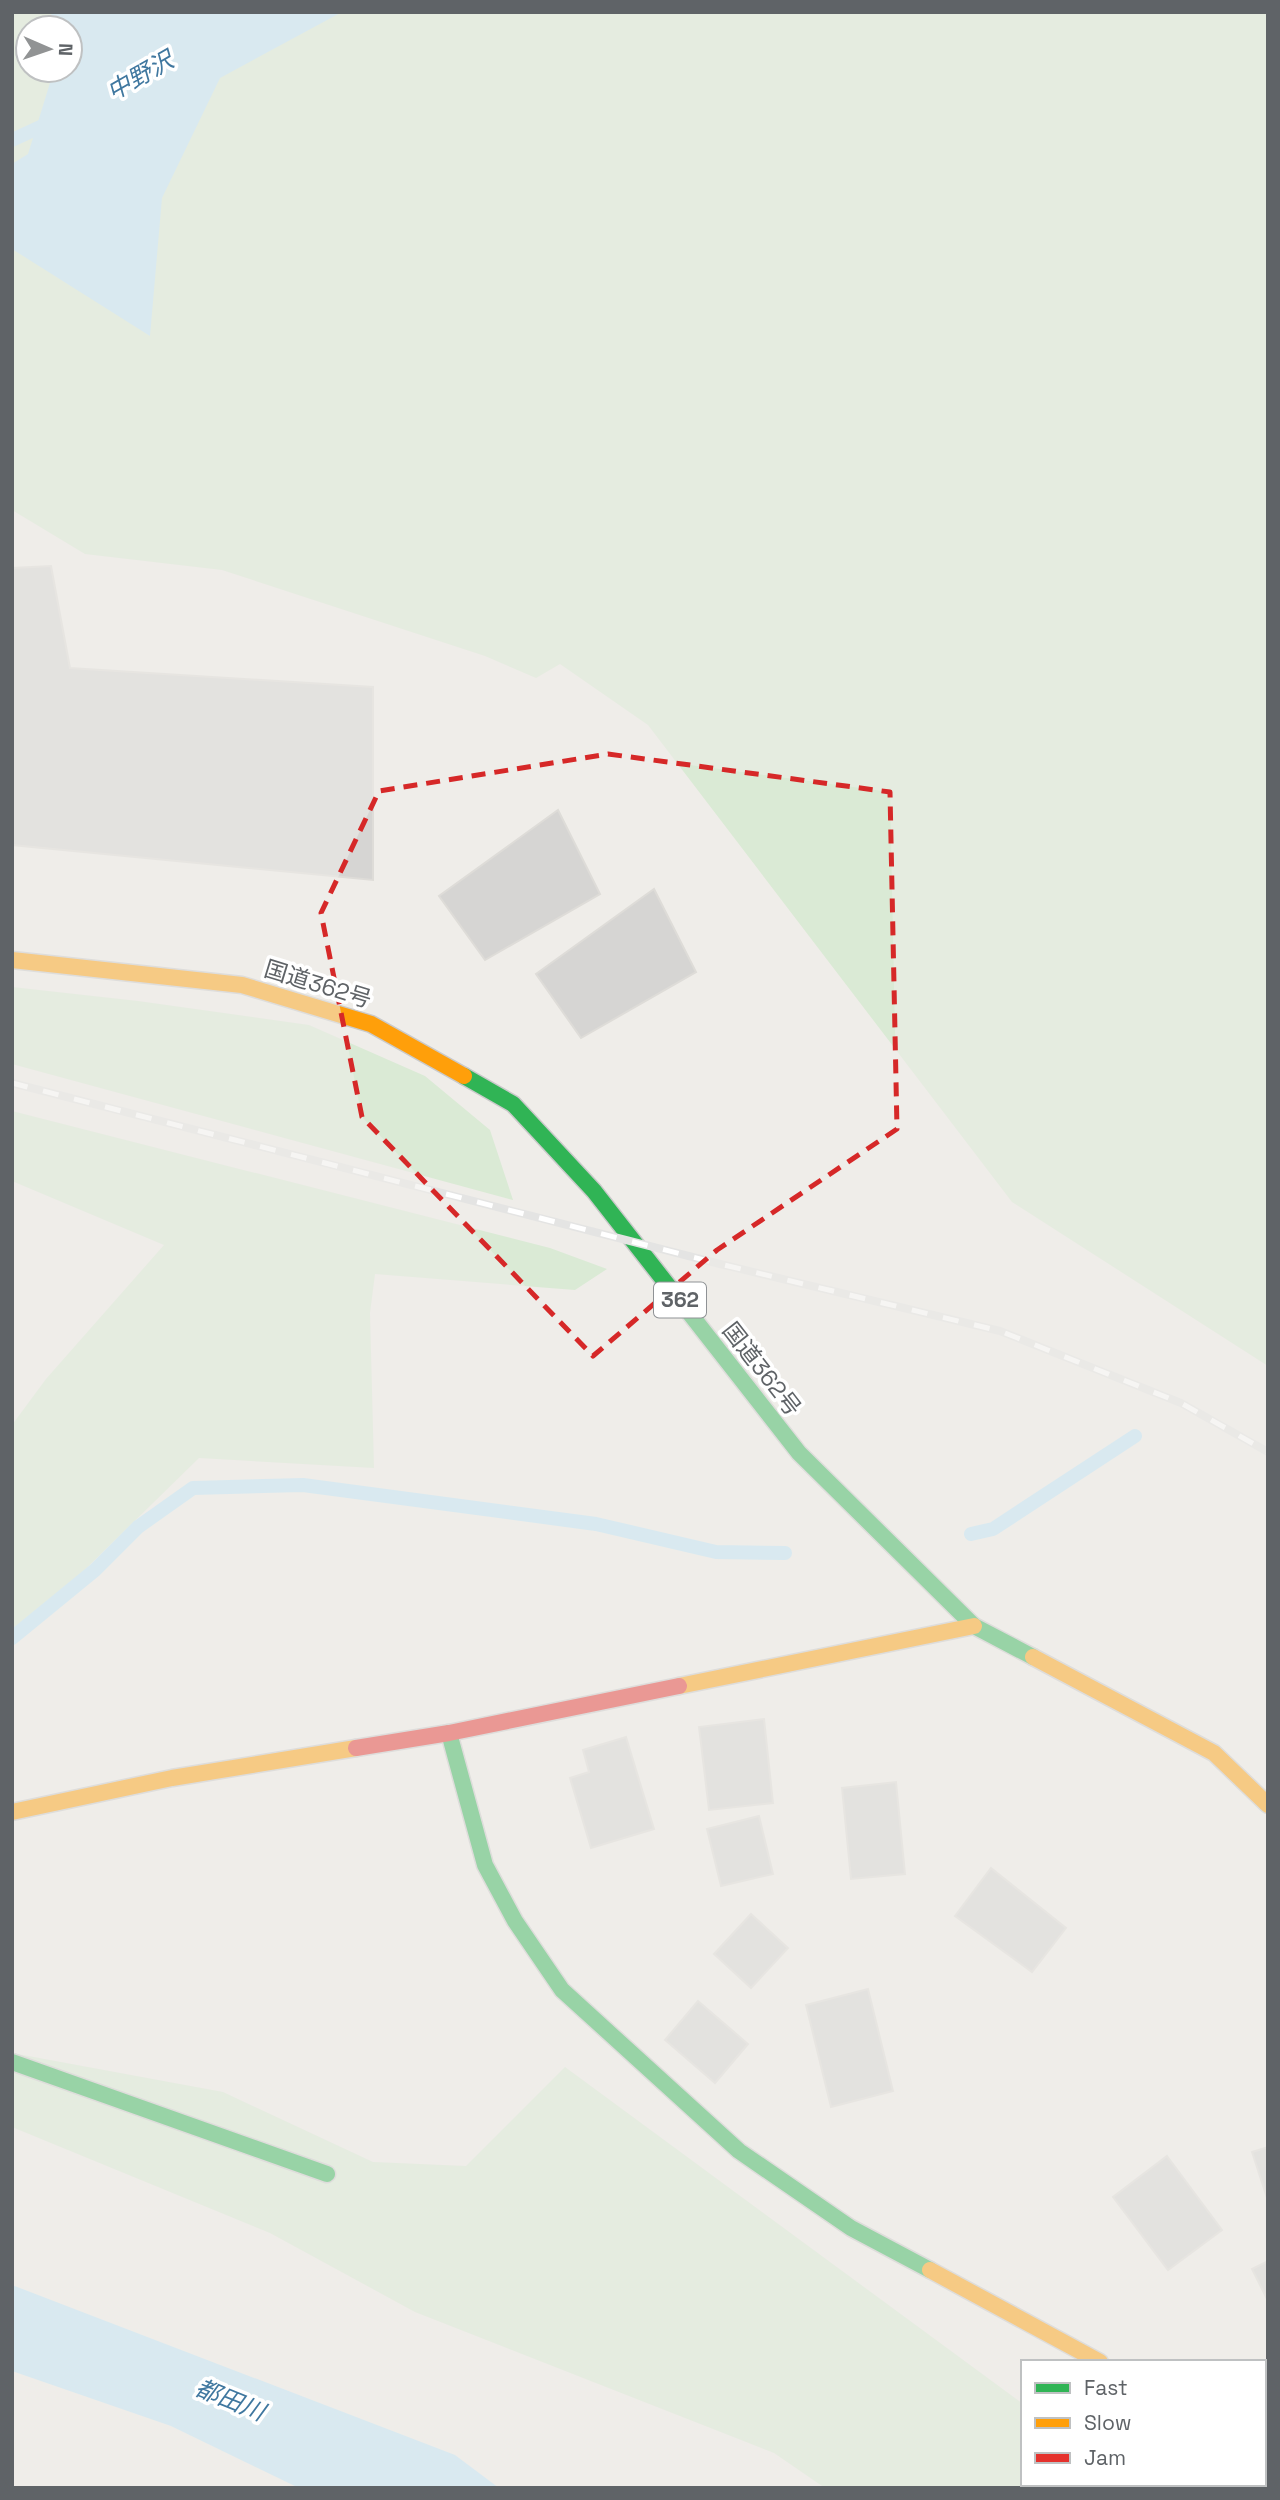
<svg xmlns="http://www.w3.org/2000/svg" width="1280" height="2500" font-family="'Space Grotesk','Noto Sans JP',sans-serif">
	<rect width="100%" height="100%" fill="#efede9"/>
	<path fill="#daead5" fill-rule="evenodd" d="M12,12h1256v1354l-256,-164 -364,-477 -88,-61 -24,14 -51,-22 -263,-86 -137,-16 -73,-44zM28,28h42v42h-42z
		M12,987l126,14 171,24 116,51 65,54 23,70 -501,-136z
		M12,1111l538,137 57,21 -32,21 -200,-16 -5,39 4,155 -175,-10 -187,183v-216l34,-46 118,-134 -152,-64z
		M12,2053l211,39 150,70 93,4 99,-99 458,337v80h106l3,4h-307l-51,-35 -359,-141 -145,-79 -258,-106z"/>
	<path fill="#bfe5f8" d="M51,12h291l-122,66 -58,120 -12,138 -138,-87v-85l16,-10 26,-84h16v-42h-17z
		M12,2285l443,170 44,33h-200l-128,-62 -159,-55z"/>
	<g fill="none" stroke-linecap="round" stroke-linejoin="round">
		<path stroke="#bfe5f8" stroke-width="14" d="M12,140l39,-18
			M971,1534l22,-5 142,-93
			M12,1638l83,-68 43,-43 55,-39 110,-3 293,39 120,28 69,1"/>
	</g>
	<path fill="#d6d5d3" stroke="#dedcd8" stroke-width="2" d="M51,566l19,102 303,19v193l-361,-35v-277z
		M558,810l42,84 -115,66 -46,-64z
		M654,889l42,83 -115,66 -45,-64z
		M764,1719l9,84 -64,7 -10,-83z
		M626,1737l28,92 -63,19 -21,-70 19,-6 -6,-22z
		M896,1782l9,92 -54,5 -9,-91z
		M759,1816l14,58 -52,12 -14,-57z
		M991,1868l75,60 -34,44 -77,-56z
		M751,1914l37,34 -37,40 -37,-34z
		M868,1989l25,102 -62,16 -25,-102z
		M698,2001l50,43 -33,39 -50,-43z
		M1268,2147v54l-16,-49z
		M1167,2156l55,74 -54,40 -55,-73z
		M1268,2261v40l-16,-32z"/>
	<g fill="none" stroke-linecap="round" stroke-linejoin="round">
		<defs>
			<path id="street" d="M1264,2481l4,2"/>
			<path id="fast" d="M464,1076l49,28 81,87 205,262 175,173 59,31
				M449,1733l36,132 30,56 47,69 177,161 112,77 79,42
				M12,2062l315,112"/>
			<path id="slow" d="M12,960l230,25 129,39 93,52
				M1033,1657l181,96 54,52
				M679,1686l295,-60
				M12,1812l160,-34 184,-30
				M930,2270l170,92"/>
			<path id="jam" d="M356,1748l93,-15 230,-47"/>
		</defs>
		<use href="#street" stroke="#cbcaca" stroke-width="42"/>
		<use href="#fast" stroke="#cacaca" stroke-width="19"/>
		<use href="#slow" stroke="#cacaca" stroke-width="19"/>
		<use href="#jam" stroke="#cacaca" stroke-width="19"/>
		<use href="#street" stroke="#fdfcfc" stroke-width="38"/>
		<use href="#fast" stroke="#30b455" stroke-width="16"/>
		<use href="#slow" stroke="#ff9f0a" stroke-width="16"/>
		<use href="#jam" stroke="#e5322d" stroke-width="16"/>
		<defs>
			<path id="rail" d="M12,1083l708,181 280,67 181,72 87,49"/>
		</defs>
		<use href="#rail" stroke="#e4e4e3" stroke-width="8"/>
		<use href="#rail" stroke="#fff" stroke-width="5" stroke-dasharray="16" stroke-linecap="butt"/>
	</g>
	<path d="M0 0H1280V2500H0ZM608,754l282,38 7,337 -180,121 -124,106 -231,-239 -41,-204 58,-122z" fill="#efede9" fill-opacity=".55" fill-rule="evenodd"/>
	<path fill="none" stroke="#d62828" stroke-width="5" stroke-dasharray="14 9" stroke-linejoin="round" d="M608,754l282,38 7,337 -180,121 -124,106 -231,-239 -41,-204 58,-122z"/>
	<g text-anchor="middle" stroke-width="7" stroke-linejoin="round" paint-order="stroke">
		<rect fill="#fff" stroke="#8f9295" stroke-width="2" x="654" y="1282.5" width="52" height="35" rx="5"/>
		<g font-size="21" font-weight="bold" fill="#5f6367">
			<text x="680" y="1307">362</text>
		</g>
		<g font-size="23" fill="#5f6367" stroke="#fff">
			<text transform="translate(318 984) rotate(17)" y="8">国道362号</text>
			<text transform="translate(762 1369) rotate(52)" y="8">国道362号</text>
		</g>
		<g font-size="24" font-style="italic" fill="#3f779f" stroke="#fff">
			<text transform="translate(140 76) rotate(-30)" y="8">中野沢</text>
			<text transform="translate(230 2400) rotate(22)" y="8">都田川</text>
		</g>
	</g>
	<rect width="1280" height="2500" fill="none" stroke="#5f6367" stroke-width="28"/>
	<rect x="1021" y="2360" width="245" height="126" fill="#ffffff" stroke="#bfc1c2" stroke-width="2"/>
	<rect x="1035" y="2383" width="35" height="10" fill="#30b455" stroke="#bfc1c2" stroke-width="2"/>
	<text x="1084" y="2395" font-size="21" fill="#5f6367">Fast</text>
	<rect x="1035" y="2418" width="35" height="10" fill="#ff9f0a" stroke="#bfc1c2" stroke-width="2"/>
	<text x="1084" y="2430" font-size="21" fill="#5f6367">Slow</text>
	<rect x="1035" y="2453" width="35" height="10" fill="#e5322d" stroke="#bfc1c2" stroke-width="2"/>
	<text x="1084" y="2465" font-size="21" fill="#5f6367">Jam</text>
	<g transform="translate(49 49) rotate(92)"><circle r="33" fill="#ffffff" stroke="#bfc1c2" stroke-width="2"/>
	<path d="M0-5L12 26L0 18L-12 26Z" fill="#919394"/>
	<text y="-10" font-size="19" font-weight="bold" text-anchor="middle" fill="#5f6367">N</text>
	</g>
</svg>
